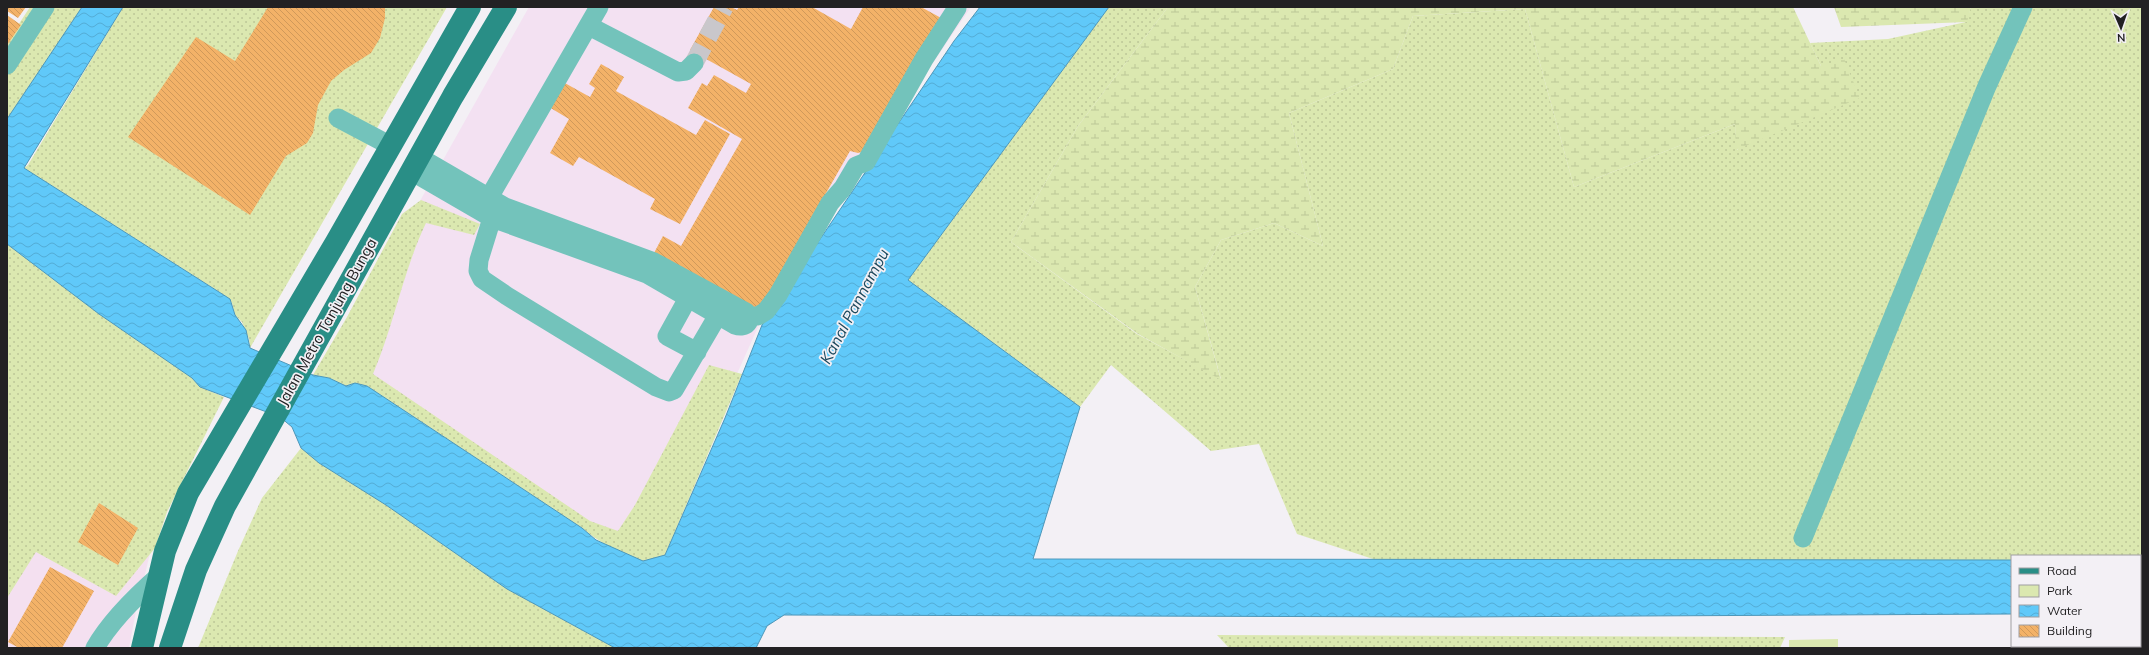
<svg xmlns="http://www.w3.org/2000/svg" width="2149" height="655" font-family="Mulish,sans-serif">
	<defs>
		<pattern id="green-dots" width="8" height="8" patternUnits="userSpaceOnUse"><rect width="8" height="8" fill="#dbe8b0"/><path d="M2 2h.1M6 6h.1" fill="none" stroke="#bcc797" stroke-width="1.8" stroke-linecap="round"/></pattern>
		<pattern id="wetland-marsh" width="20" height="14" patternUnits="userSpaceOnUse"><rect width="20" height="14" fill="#dbe8b0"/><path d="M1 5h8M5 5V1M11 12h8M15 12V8" fill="none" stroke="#bcc797"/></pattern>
		<pattern id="water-waves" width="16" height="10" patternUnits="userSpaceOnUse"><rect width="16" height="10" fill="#60c9f9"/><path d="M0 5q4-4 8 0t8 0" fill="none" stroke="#53acd5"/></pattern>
		<pattern id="building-back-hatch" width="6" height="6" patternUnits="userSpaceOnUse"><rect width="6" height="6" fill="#f3b268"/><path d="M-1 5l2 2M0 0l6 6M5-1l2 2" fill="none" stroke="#d0995a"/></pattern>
	</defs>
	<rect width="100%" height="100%" fill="#f3f0f5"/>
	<path fill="#f3e1f2" d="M529,7h442l-204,300 -85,189 -55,52 -290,-184 47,-99z"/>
	<path fill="#f4e0f0" d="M156,529l-20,82 -7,37h-122v-55l27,-46z"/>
	<path fill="url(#green-dots)" d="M30,7h52l-75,112v-77z
		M123,7h324l-197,341 -1,-9 -7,-17 -7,-7 -3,-12 -8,-8 -200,-127 4,-3z
		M1109,7h59l-90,119 -67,116 126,92 84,45 -26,-92 26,-47 53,-17 49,23 -34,-133 104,-44 20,-53 112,-7 49,178 161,-63 2,26 84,-84 -11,-23 78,-4 78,-17 5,-15h171v551l-2,-2h-128v4h-636l-79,-26 -38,-90 -48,7 -100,-86 -31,42 -172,-127z
		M421,200l59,24 -6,11 -48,-12c-23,48 -32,102 -53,151l217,147 28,10 17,-26 74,-140 33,9 -77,181c-6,2 -14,5 -21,6 -16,0 -50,-23 -62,-33l-215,-142 -12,-3 -9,3 -17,-8 -16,-3 34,-58 55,-103z
		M7,244l92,70 93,64 8,9 24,10 -57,115 -12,36 -39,48 -80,-44 -29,46z
		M301,448l18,15 67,42 121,84 108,59h-417l40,-97 24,-53z
		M1217,635l568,2 -5,11h-551z"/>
	<path fill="url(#wetland-marsh)" d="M1168,7h625l28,59 23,-7 16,39 -124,52 -1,-26 -161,63 -49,-178 -112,7 -20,53 -104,44 34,133 -49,-23 -53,17 -26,47 26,93 -83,-46 -127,-92 67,-116z
		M1834,7h137l-4,15 -126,5z"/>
	<path fill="#dbe8b0" d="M1838,639v9h-49v-8z"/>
	<path fill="url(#water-waves)" stroke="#4d97b9" d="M82,7h41l-99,161 206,131 5,16 11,15 4,18 63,27 16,3 17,8 9,-3 12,3 215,142 14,12 47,21 22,-6 60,-137 37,-93 192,-284 26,-34h129l-201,273 172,127 -47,152 979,1v54l-558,3 -670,-2 -17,11 -11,22h-141l-108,-59 -121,-84 -67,-42 -18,-15 -9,-21 -12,-10 -80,-30 -8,-9 -93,-64 -92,-70v-125z
		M2140,558h2v55h-2z"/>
	<path fill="url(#building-back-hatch)" d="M7,7h19l-8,11 -11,-7z
		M268,7h117v11l-5,20 -9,15 -27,17 -13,11 -13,24 -5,28 -6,10 -21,13 -36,59 -122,-78 68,-100 39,24z
		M714,7h17l6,3 2,-3h73l39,22 12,-22h58l22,12 -74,131 -11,3 -8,-2 -91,160 -105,-58 9,-17 18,10 61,-107 -54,-31 14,-25 5,3 7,-11 32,18 5,-9 -61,-34z
		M7,15l14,10 -14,20z
		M601,64l23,13 -8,14 80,44 9,-15 25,14 -50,90 -30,-15 5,-10 -76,-42 -6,9 -23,-13 19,-34 -20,-12 14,-25 27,15 5,-9 -6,-4z
		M99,503l39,25 -20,37 -40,-23z
		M50,567l44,24 -32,57h-43l-11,-6z"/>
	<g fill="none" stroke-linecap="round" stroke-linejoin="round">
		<path stroke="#c9c7cb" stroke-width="19" stroke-dasharray="19 10" stroke-linecap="butt" d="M694,63l30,-56"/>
		<path stroke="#73c3bb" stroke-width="19" d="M589,26l89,46 8,-1 8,-8
			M7,65l38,-58
			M338,118l53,28
			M411,171l81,47 155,56 88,51c11,4 18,-4 11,-13l-92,-50 -149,-55 -86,-50
			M483,208l116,-201
			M492,218l-13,42 -1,11 4,8 25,17 149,91 13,5 5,-2 44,-75
			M688,298l-21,38 30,16
			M749,316h9l8,-5 12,-16 52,-92 13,-15 13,-22 10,-4 58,-103 33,-51
			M1803,538l184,-452 36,-79
			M95,648c16,-28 41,-52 65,-73
			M2070,648h4"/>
		<path stroke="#298e86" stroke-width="22" d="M142,648l23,-97 23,-58 148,-251 134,-235
			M170,648l26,-78 29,-64 228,-410 53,-89"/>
	</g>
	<g text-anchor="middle" stroke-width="3.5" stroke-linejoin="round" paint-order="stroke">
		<g font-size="15" fill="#222123" stroke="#f3f0f5">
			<text transform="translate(327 322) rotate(-61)" y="5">Jalan Metro Tanjung Bunga</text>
		</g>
		<g font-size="16" font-style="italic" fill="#1c495d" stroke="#f3f0f5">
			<text transform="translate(854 306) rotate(-62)" y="6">Kanal Pannampu</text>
		</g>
	</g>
	<rect width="2149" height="655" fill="none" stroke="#222123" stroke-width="16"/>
	<rect x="2011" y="555" width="130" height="92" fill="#f3f0f5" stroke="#9f9da1"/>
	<rect x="2019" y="568" width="20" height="6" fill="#298e86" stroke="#9f9da1"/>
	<text x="2047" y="575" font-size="12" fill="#222123">Road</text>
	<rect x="2019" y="585" width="20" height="12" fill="#dbe8b0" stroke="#9f9da1"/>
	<text x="2047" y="595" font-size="12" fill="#222123">Park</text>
	<rect x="2019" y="605" width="20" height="12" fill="url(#water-waves)" stroke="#9f9da1"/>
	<text x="2047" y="615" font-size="12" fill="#222123">Water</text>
	<rect x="2019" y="625" width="20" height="12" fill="url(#building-back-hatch)" stroke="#9f9da1"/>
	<text x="2047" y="635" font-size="12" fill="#222123">Building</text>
	<g transform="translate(2121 28) rotate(178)" stroke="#f3f0f5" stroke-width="3" paint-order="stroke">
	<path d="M0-3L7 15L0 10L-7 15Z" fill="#222123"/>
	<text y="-6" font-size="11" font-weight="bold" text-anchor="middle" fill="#222123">N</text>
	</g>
</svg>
